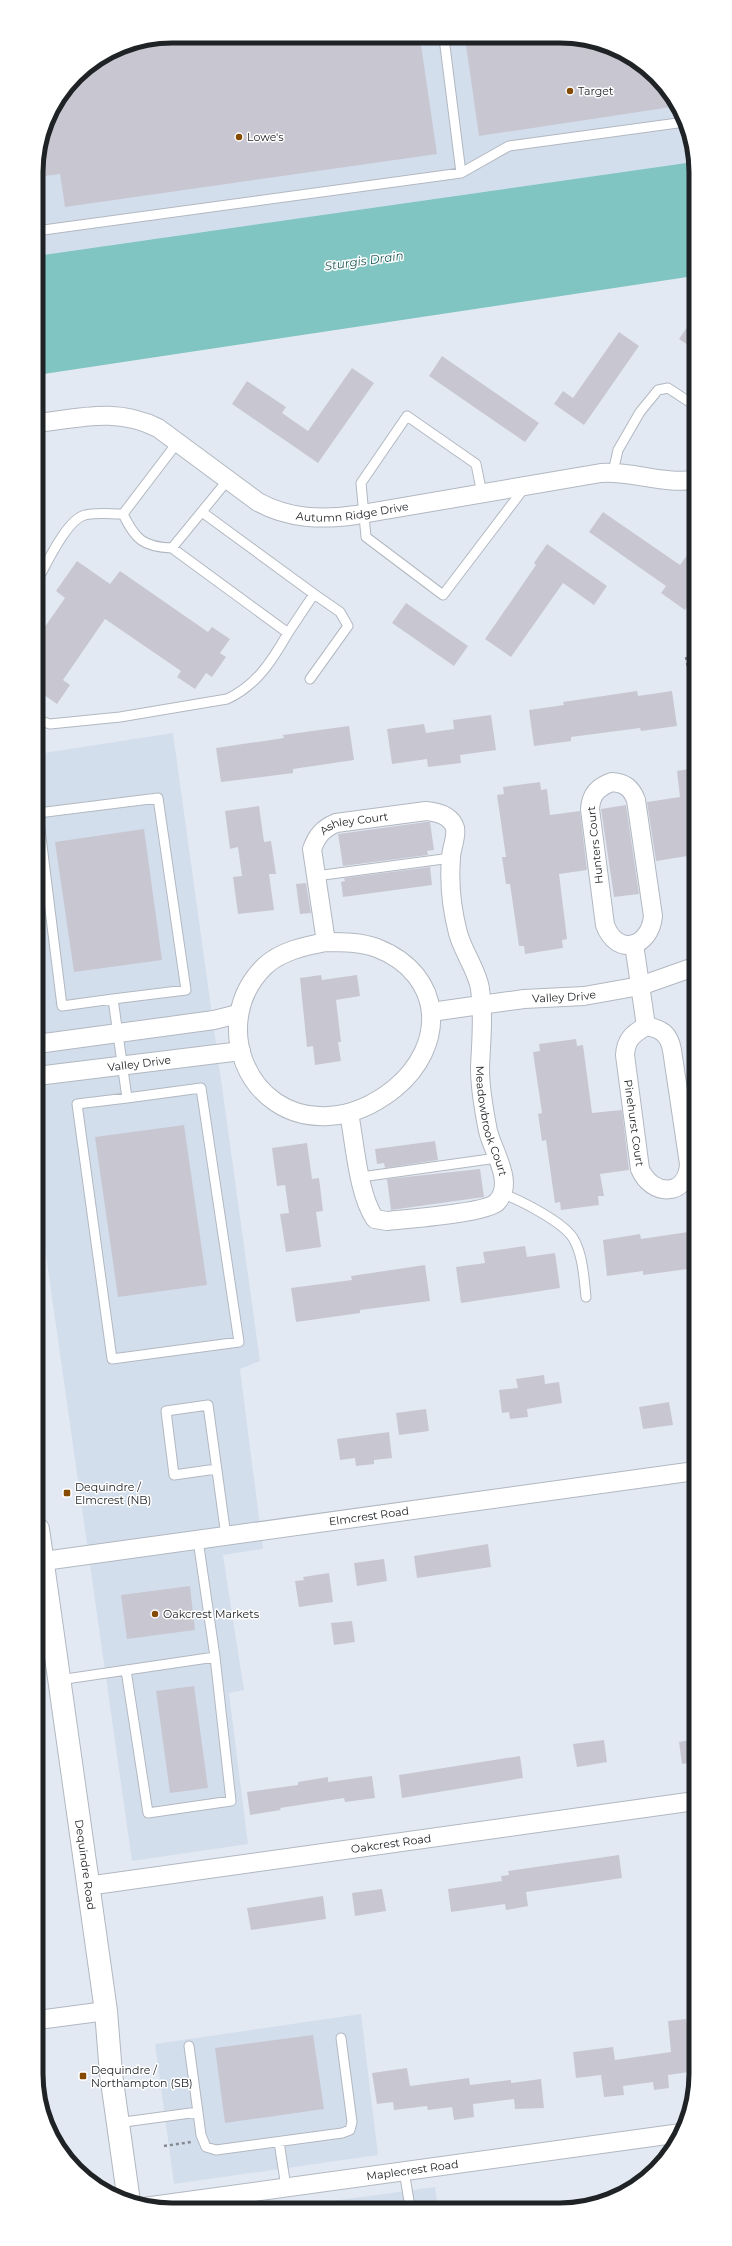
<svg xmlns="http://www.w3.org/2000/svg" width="732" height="2246" font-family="Montserrat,sans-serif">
	<rect width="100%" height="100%" fill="#e3e9f2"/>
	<path fill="#d3deed" d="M172,36l415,3 41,15 28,22 26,36 11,34v16l-657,94v-92l10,-44 30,-44 44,-30z
		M173,733l87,628 -20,8 23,180 -40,6 21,135 -15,3 19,151 -116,17 -94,-662 -1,-445z
		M361,2014l17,141 -204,29 -19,-140z
		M435,2187l3,20h-150z"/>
	<path fill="#80c5c1" d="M693,162l1,114 -657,99 -1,-119z"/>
	<path fill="#c8c7d1" d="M172,36l248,2 17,116 -372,53 -5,-33 -24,3v-13l10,-44 30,-44 44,-30z
		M465,38l122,1 41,15 28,22 22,30 -199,30z
		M694,317v32l-15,-10z
		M619,332l20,14 -55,79 -30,-21 9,-13 10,7z
		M442,356l97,67 -14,19 -96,-66z
		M352,368l22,15 -56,80 -86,-59 15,-23 39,26 -4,6 26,18z
		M603,512l77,53 14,-19v51l-9,13 -24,-17 5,-7 -77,-54z
		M547,544l60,42 -13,19 -31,-22 -52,74 -26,-18 51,-74 -2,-2z
		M77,561l33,23 10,-13 88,61 4,-5 18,12 -10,14 6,4 -14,20 -6,-4 -11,16 -18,-12 4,-6 -76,-52 -42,61 7,5 -13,19 -20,-14v-52l28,-40 -9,-7z
		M406,603l62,43 -14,20 -62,-43z
		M637,691l1,5 34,-5 5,35 -36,5 -1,-3 -69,9v4l-37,5 -5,-36 35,-5 -1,-3z
		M491,715l5,35 -36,5 1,8 -33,4 -1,-8 -35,5 -5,-35 37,-5 2,9 28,-4 -1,-9z
		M349,726l5,34 -61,9v4l-72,9 -5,-34 68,-10 -1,-3z
		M694,768v87l-38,6 -9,-59 33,-5 -3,-26z
		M540,782l1,8 6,-1 3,26 30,-4 7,59 -28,4 8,65 -5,1 1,8 -38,6 -1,-8h-5l-9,-62h-4l-4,-27h4l-9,-62 7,-1 -1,-7z
		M626,805l13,89 -25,3 -13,-88z
		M259,806l5,36 7,-1 5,33h-7l5,36 -36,4 -5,-37 9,-1 -4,-29 -8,2 -5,-38z
		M426,822h4l4,28 -7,1 1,4 -85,11 -5,-32z
		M144,829l18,131 -88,12 -19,-130z
		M430,867l2,18 -89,12 -2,-15 4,-1 -1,-3z
		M306,883l5,30 -11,1 -4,-30z
		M321,975l1,5 35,-5 3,21 -24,4 5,42h-3l3,19 -26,4 -2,-19 -6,1 -7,-69z
		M576,1039l1,7 6,-1 9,68 30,-3 7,60 -29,4 4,22h-6l1,9 -38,5 -1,-8 -5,1 -9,-63 -4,1 -4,-27 4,-1 -9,-61 7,-1 -1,-7z
		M184,1125l23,160 -89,12 -23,-160z
		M435,1141l3,19 -53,8 -1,-5 -7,1 -2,-15z
		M307,1143l5,36 7,-1 4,33 -7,1 5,35 -35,5 -6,-38 9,-1 -4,-28 -8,1 -5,-38z
		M480,1169l4,28 -93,13 -4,-31z
		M695,1231v37l-52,7v-4l-36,5 -4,-36 37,-6 1,5z
		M525,1246l2,11 28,-4 5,35 -99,15 -5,-36 29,-4 -2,-11z
		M425,1265l5,36 -70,9v3l-64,9 -5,-34 61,-8 -1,-4z
		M544,1375l1,9 14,-2 3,21 -35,6 1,8 -18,2 -1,-7 -7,1 -3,-23 19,-2 -2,-9z
		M669,1402l4,23 -30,4 -4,-22z
		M426,1409l3,22 -30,4 -3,-22z
		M389,1432l3,26 -18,2v4l-18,2 -1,-8 -15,2 -3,-21z
		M488,1544l3,23 -74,11 -3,-22z
		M384,1559l3,22 -30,5 -3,-23z
		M329,1573l4,29 -34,5 -4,-26 9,-1 -1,-3z
		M190,1586l5,44 -68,9 -6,-44z
		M352,1621l3,21 -21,3 -3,-22z
		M194,1686l14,102 -38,5 -14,-102z
		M695,1739v23l-13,2 -3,-22z
		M604,1740l3,22 -30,5 -4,-23z
		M520,1756l3,22 -121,20 -3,-23z
		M372,1776l3,22 -30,4 -1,-4 -64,10 1,2 -31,5 -3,-23 51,-7v-3l30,-5v5z
		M619,1855l3,23 -96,14 2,14 -22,4 -1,-6 -54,8 -3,-23 54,-8 -1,-5 8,-1 -1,-4z
		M382,1889l4,22 -31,5 -3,-23z
		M323,1896l3,23 -75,11 -4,-22z
		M686,2019l4,30 6,-1v23l-28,4 1,13 -15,2 -1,-8 -30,4 1,9 -20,2 -3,-22 -25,3 -3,-26 40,-5 2,13 56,-8 -3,-31z
		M313,2035l11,74 -99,14 -10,-75z
		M407,2068l3,18 59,-8 1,7 41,-5v3l30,-4 3,29 -29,1 -1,-10 -41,5 1,13 -20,3 -2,-13 -24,3 -1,-4 -33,4 -1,-8 -16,2 -5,-31z"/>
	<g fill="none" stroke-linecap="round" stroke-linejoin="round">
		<defs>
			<path id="lane" d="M444,38l17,135
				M36,231l425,-58 48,-27 176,-24
				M177,443l-54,71c12,25 20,33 49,34l55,-67
				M613,472l5,-22 22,-38 18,-22 10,-2 26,17
				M482,494l-6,-30 -69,-48 -46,67 5,54 77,58 82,-108
				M172,548l116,85 26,-39 -112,-82
				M37,581c9,-16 30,-62 48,-66 12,-3 26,-1 38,-1
				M310,679l38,-53 -8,-14 -26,-18
				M37,720l13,4 70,-7 107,-18c29,-13 45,-38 61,-66
				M316,876l135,-18
				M113,999l73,-9 -28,-192 -120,15 24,193 51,-7 14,99 -50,6 35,255 127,-17 -38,-254 -74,10
				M361,1177l136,-19
				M503,1194c17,6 60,28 70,44 10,16 11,41 13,59
				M216,1469l-42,6 -8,-64 42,-6 18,131
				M126,1670l22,143 83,-12 -16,-144
				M59,1680l156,-23 -17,-117
				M189,2046l12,89 5,12 10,3 126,-17 8,-3 2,-8 -11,-84
				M117,2123l81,-11
				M279,2142l7,45
				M404,2171l6,36"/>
			<g id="street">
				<path id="s1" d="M37,423c43,-5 80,-16 121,5l100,74c31,17 64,18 98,13l245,-42c32,-2 61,11 93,7"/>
				<path d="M612,782c12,1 19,5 24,18l17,116c-3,32 -36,41 -48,9l-15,-116c1,-15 8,-22 22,-27z"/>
				<path id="s2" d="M326,942l-14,-93c5,-13 10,-20 24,-26l90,-12c11,1 25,4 29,17 2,10 -4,20 -4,30 -2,24 1,52 7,75 5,19 20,39 22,56 4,27 1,53 0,79 0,21 4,43 8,63 5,21 27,52 9,71 -10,11 -91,17 -110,19l-12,-2c-17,-25 -20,-75 -26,-106"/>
				<path d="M326,942c17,0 34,0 51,6 68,27 70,98 17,141 -19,15 -42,26 -66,27 -81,5 -120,-95 -63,-150 16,-15 40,-20 61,-24z"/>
				<path d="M634,944l12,82"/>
				<path id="s3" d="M431,1012l93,-13 60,-3 56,-10 54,-19"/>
				<path d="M646,1026c16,3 23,8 26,24l17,114c-2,33 -37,33 -49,5l-15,-114c1,-16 8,-21 21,-29z"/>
				<path d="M37,1044l177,-24 24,-6"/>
				<path id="s4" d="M37,1076l204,-25"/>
				<path id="s5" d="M44,1561l651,-90"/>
				<path id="s6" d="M87,1886l608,-85"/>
				<path d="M38,2020l68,-9"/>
				<path id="s7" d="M144,2207l537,-74"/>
			</g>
			<g id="secondary">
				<path id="s8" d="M38,1529l68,482 5,63 18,128"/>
			</g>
		</defs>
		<use href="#lane" stroke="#b2b8c1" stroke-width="11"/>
		<use href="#street" stroke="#b2b8c1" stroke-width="20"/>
		<use href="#secondary" stroke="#b2b8c1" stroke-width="24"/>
		<path stroke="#84898f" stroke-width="2.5" stroke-dasharray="3 3" stroke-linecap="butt" d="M686,657l8,48
			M164,2146l27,-4"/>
		<use href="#lane" stroke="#fff" stroke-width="9"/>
		<use href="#street" stroke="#fff" stroke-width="18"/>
		<use href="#secondary" stroke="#fff" stroke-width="22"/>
	</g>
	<g fill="#854b02" stroke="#fff" stroke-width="1.5">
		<circle cx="570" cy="91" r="4"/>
		<circle cx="239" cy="137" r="4"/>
		<rect x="63" y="1489" width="8" height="8" rx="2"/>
		<circle cx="155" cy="1614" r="4"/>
		<rect x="79" y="2072" width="8" height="8" rx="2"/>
	</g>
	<g text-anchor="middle" stroke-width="3" stroke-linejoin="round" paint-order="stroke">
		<g font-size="11" fill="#202326" stroke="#fff" text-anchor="start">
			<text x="578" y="95">Target</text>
			<text x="247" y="141">Lowe's</text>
			<text x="75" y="1491">Dequindre /<tspan x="75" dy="13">Elmcrest (NB)</tspan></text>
			<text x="163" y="1618">Oakcrest Markets</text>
			<text x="91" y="2074">Dequindre /<tspan x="91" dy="13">Northampton (SB)</tspan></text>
		</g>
		<g font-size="11" fill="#202326" stroke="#fff">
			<text dy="4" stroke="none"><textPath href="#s1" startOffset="345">Autumn Ridge Drive</textPath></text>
			<text dy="4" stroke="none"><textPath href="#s2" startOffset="148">Ashley Court</textPath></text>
			<text transform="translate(595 845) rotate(-96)" y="4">Hunters Court</text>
			<text dy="4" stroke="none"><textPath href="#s3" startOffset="134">Valley Drive</textPath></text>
			<text dy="4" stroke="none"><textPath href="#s4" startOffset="103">Valley Drive</textPath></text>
			<text dy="4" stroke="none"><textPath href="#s2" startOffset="557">Meadowbrook Court</textPath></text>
			<text transform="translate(634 1123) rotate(82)" y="4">Pinehurst Court</text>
			<text dy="4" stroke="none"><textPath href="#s5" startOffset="328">Elmcrest Road</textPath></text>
			<text dy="4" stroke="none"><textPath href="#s6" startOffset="307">Oakcrest Road</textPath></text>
			<text dy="4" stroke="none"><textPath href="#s8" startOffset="339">Dequindre Road</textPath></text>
			<text dy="4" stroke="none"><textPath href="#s7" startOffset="271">Maplecrest Road</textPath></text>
		</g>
		<g font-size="12" font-style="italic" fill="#1c5755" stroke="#fff">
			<text transform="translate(364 261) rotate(-8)" y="4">Sturgis Drain</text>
		</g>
	</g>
	<path d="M0 0H732V2246H0ZM172 43H560A129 129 0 0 1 689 172V2074A129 129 0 0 1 560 2203H172A129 129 0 0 1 43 2074V172A129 129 0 0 1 172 43Z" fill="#fff" fill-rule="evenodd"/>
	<path fill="none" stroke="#202326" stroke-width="5" d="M172 43H560A129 129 0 0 1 689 172V2074A129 129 0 0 1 560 2203H172A129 129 0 0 1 43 2074V172A129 129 0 0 1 172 43Z"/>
</svg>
